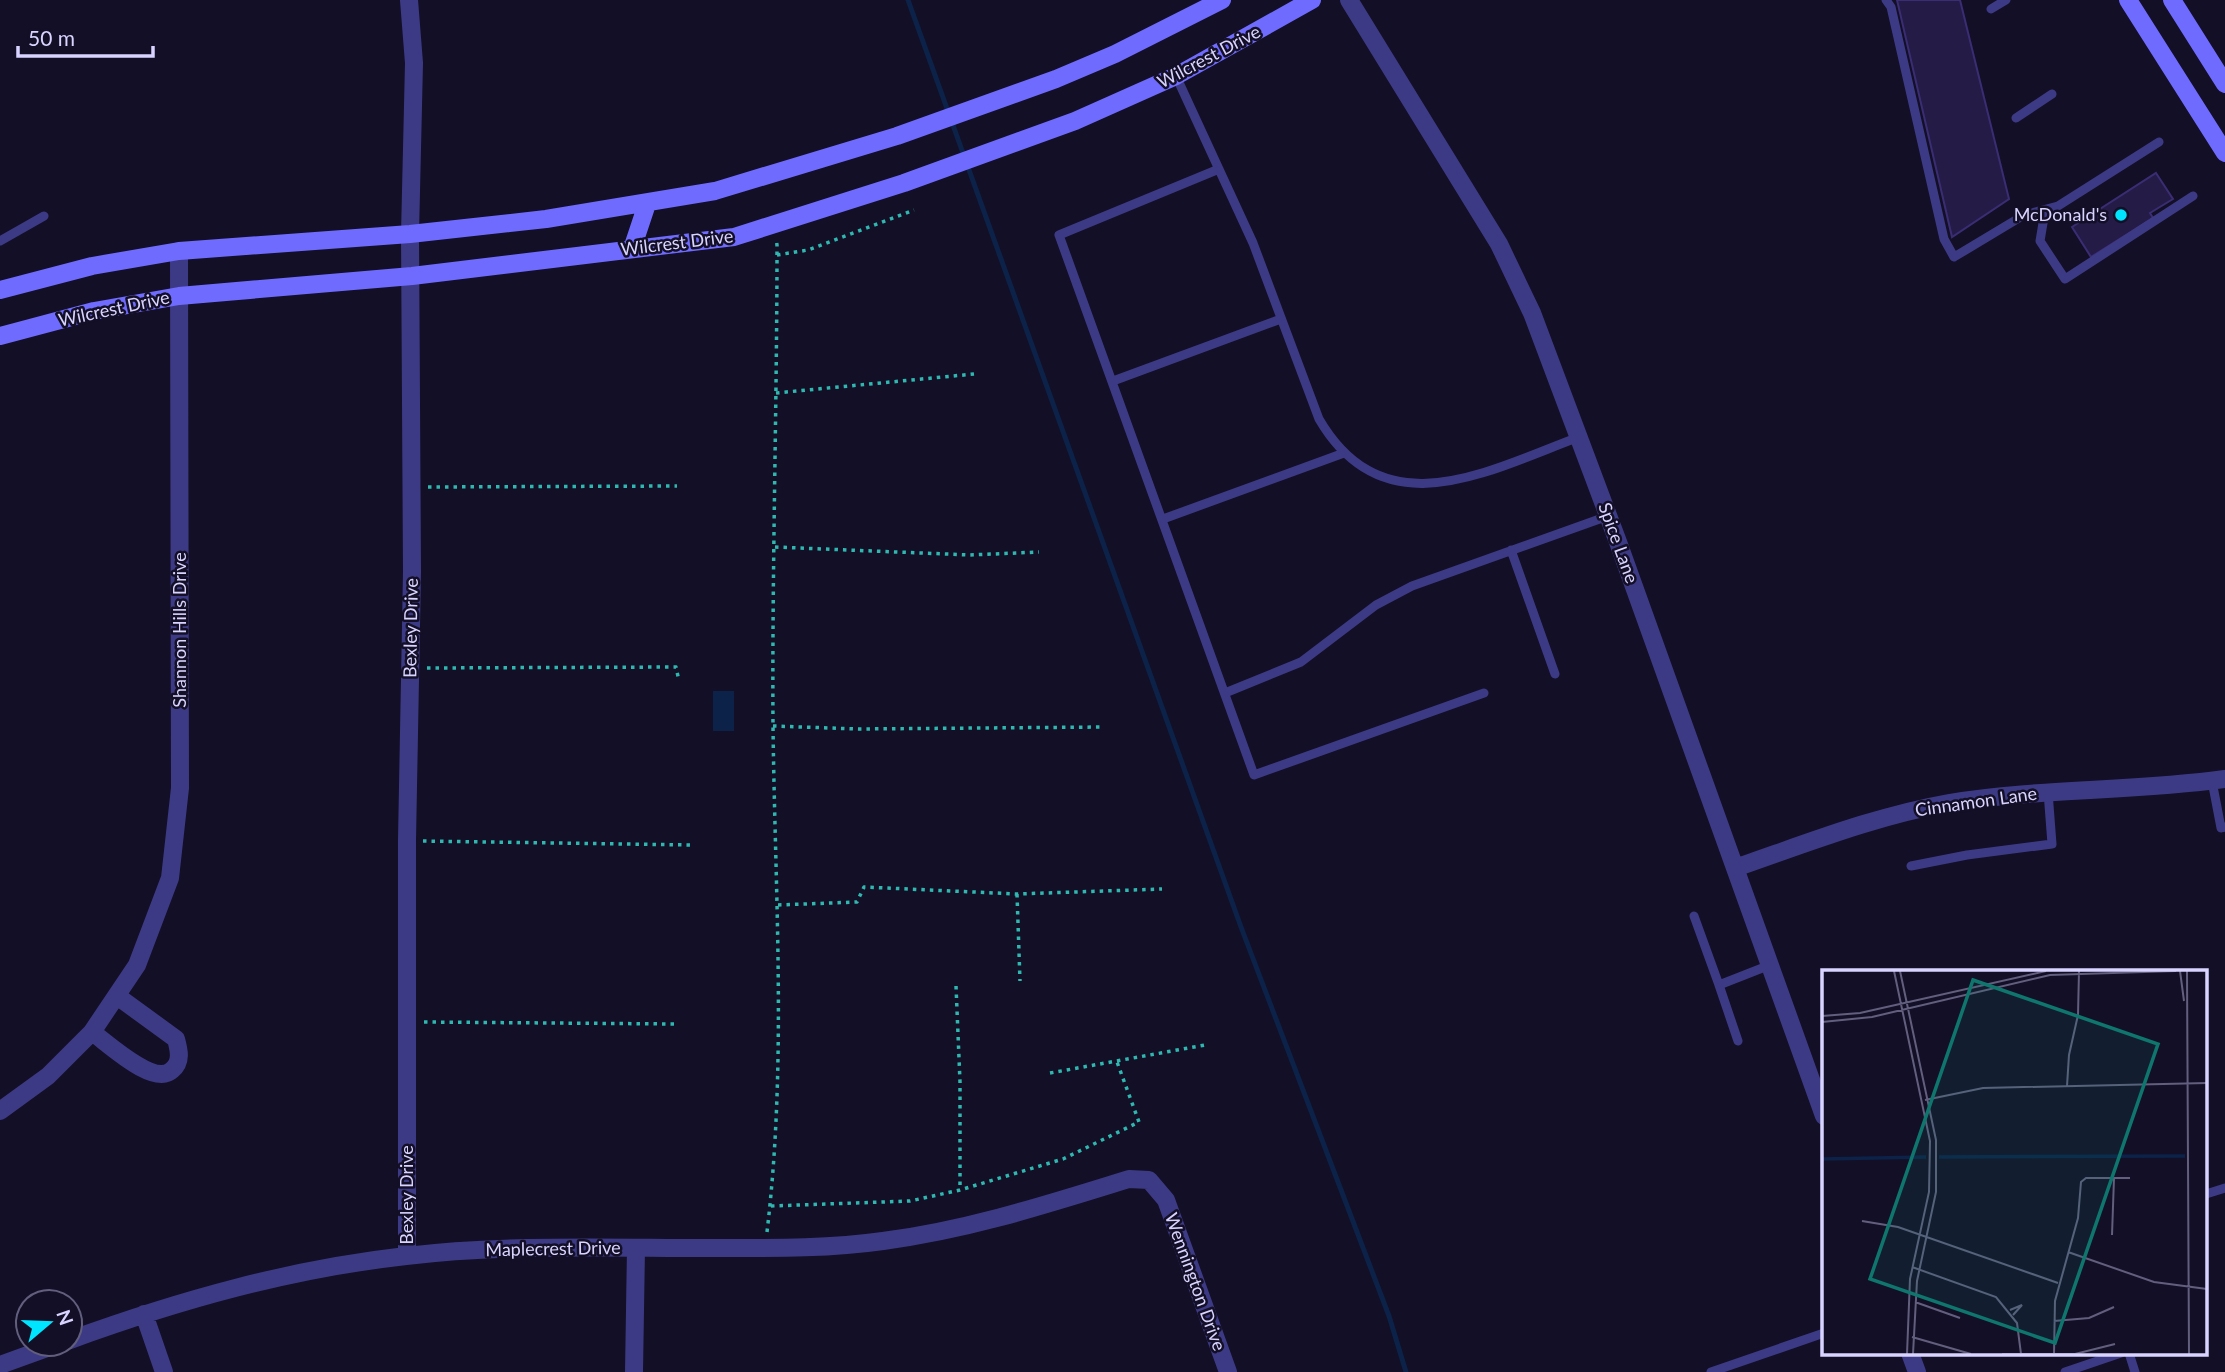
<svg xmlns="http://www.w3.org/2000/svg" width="2225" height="1372" font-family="Lato,sans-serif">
	<rect width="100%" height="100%" fill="#130f26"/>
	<path fill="#0c2248" d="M713,691h21v40h-21z"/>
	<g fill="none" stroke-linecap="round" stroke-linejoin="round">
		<path stroke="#0c2248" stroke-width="5" d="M908,0l333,927 148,389 17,56"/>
	</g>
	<path fill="#241b47" stroke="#3b2d73" stroke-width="2" d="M1897,0h63l49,199 -57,38z
		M2156,173l17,26 -23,14 3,5 -62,39 -19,-30z"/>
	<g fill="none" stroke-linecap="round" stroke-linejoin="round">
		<path stroke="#2fb8b0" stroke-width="3.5" stroke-dasharray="3.5 5" stroke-linecap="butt" d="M777,255l31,-5 106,-40
			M776,393l198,-19
			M428,487l249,-1
			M775,547l195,8 69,-3
			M427,668l249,-1 3,14
			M773,726l85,3 245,-2
			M423,841l268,4
			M1017,894l3,87
			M778,905l79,-3 7,-15 153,7 145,-5
			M956,986l4,96v108
			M424,1022l253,2
			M1050,1073l155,-28
			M771,1206l139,-5 50,-11 103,-31 76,-37 -22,-60
			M767,1232c20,-168 8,-338 6,-506 -1,-160 4,-321 4,-481l-1,-6"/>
		<path stroke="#3d3a85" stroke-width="9" d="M1886,0l5,7 53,232 10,18 70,-42 34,-9 101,-64
			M1991,9l15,-9
			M1176,76l77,167 66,176c65,111 168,52 260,18
			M2016,118l36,-24
			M1219,169l-160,66 195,540 230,-82
			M2045,211l-5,30 25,38 128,-83
			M0,241l44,-25
			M1113,381l168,-62
			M1163,519l181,-66
			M1511,550l44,124
			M1225,693l76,-31 75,-57 36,-19 196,-70
			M2212,781l9,47 4,-1
			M1911,866l56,-11 85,-11 -4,-52
			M1694,916l25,69 51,-20
			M1719,985l19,56
			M2206,1194l19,-6
			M2129,1353l6,19
			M1711,1372l113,-39
			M2065,1372l56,-19"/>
		<path stroke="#3d3a85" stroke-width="18" d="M1349,0l150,244 33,69 86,229 206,574
			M1735,868c70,-24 140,-52 214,-65 91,-15 184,-11 276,-24
			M92,1032c17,12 62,55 80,38 10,-8 7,-20 4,-31l-59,-43
			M0,1111l48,-35 44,-44 45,-67 33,-87 10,-90 -1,-537
			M407,1255v-415l5,-268 -2,-338 4,-171 -5,-63
			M144,1314l20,58
			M70,1340c110,-40 220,-71 336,-84 100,-12 203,-8 303,-8 58,0 117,1 174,-7 85,-11 165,-37 246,-62l20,1 17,20 62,172
			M1910,1353l7,19
			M0,1365l58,-21
			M634,1372l2,-124"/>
		<path stroke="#6f6bff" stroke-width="18" d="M2128,0l97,153
			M2172,0l53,84
			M632,249l15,-45
			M0,290l92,-24 87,-15 231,-17 136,-15 169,-28 182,-55 159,-57 59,-25 107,-54
			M0,336l94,-25 85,-15 233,-20 322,-39 170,-54 171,-62 101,-45 136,-76"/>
	</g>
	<circle fill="#00e5ff" stroke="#130f26" stroke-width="2.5" cx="2121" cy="215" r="7"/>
	<g text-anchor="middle" stroke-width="5" stroke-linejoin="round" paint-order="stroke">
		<g font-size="18" fill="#d9d4ff" stroke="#130f26">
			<text transform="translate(1209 57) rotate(-28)" y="6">Wilcrest Drive</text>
			<text transform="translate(677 243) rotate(-7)" y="6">Wilcrest Drive</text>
			<text transform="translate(114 309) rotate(-12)" y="6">Wilcrest Drive</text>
			<text transform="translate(1618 543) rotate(70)" y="6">Spice Lane</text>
			<text transform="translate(411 628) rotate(-89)" y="6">Bexley Drive</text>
			<text transform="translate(180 630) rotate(-90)" y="6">Shannon Hills Drive</text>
			<text transform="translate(1976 802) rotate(-8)" y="6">Cinnamon Lane</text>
			<text transform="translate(407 1195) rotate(-90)" y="6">Bexley Drive</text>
			<text transform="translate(553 1249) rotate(-1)" y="6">Maplecrest Drive</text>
			<text transform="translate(1195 1282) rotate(70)" y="6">Wennington Drive</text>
		</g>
		<g font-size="18" fill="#d9d4ff" stroke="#130f26" text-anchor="end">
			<text x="2107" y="221">McDonald's</text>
		</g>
	</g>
	<g transform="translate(1822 970)">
		<rect width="385" height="385" fill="#130f26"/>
		<path fill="none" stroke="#0c2248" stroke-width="3.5" d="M117,187l246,-1M0,189l104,-2"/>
		<path fill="none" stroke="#625e7d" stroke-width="2" d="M72,1l36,170 -1,51 -19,87 -3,75M78,1l36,169v52l-19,89 -4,73M358,1l4,30M365,1l2,383M0,46l38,-3 186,-42M0,52l50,-5 178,-42 126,-4M245,116l2,-31 9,-40 1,-44M103,130l58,-12 224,-5M40,251l36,6 160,56M290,265l2,-57M246,282l86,30 53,7M90,297l84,30 21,26 4,31M93,332l45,16M188,340l12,-5 -9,10M232,351l35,-3 25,-11M90,367l59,17M180,384h73l40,-10M232,384l1,-53 23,-83 3,-36 5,-4h44"/>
		<path fill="#0f766e" fill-opacity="0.15" stroke="#0f766e" stroke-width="3.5" d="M151,10l185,64 -103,299 -185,-64z"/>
		<rect width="385" height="385" fill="none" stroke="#d9d4ff" stroke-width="3.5"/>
	</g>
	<g transform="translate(49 1323) rotate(71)"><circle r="33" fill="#130f26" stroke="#625e7d" stroke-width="2"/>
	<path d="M0-5L12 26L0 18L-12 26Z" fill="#00e5ff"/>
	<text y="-10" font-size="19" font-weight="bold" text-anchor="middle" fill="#d9d4ff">N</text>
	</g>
	<path d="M18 46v10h135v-10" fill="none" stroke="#d9d4ff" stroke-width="3.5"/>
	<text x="28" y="46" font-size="21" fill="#d9d4ff" stroke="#130f26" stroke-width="5" paint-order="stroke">50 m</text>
</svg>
